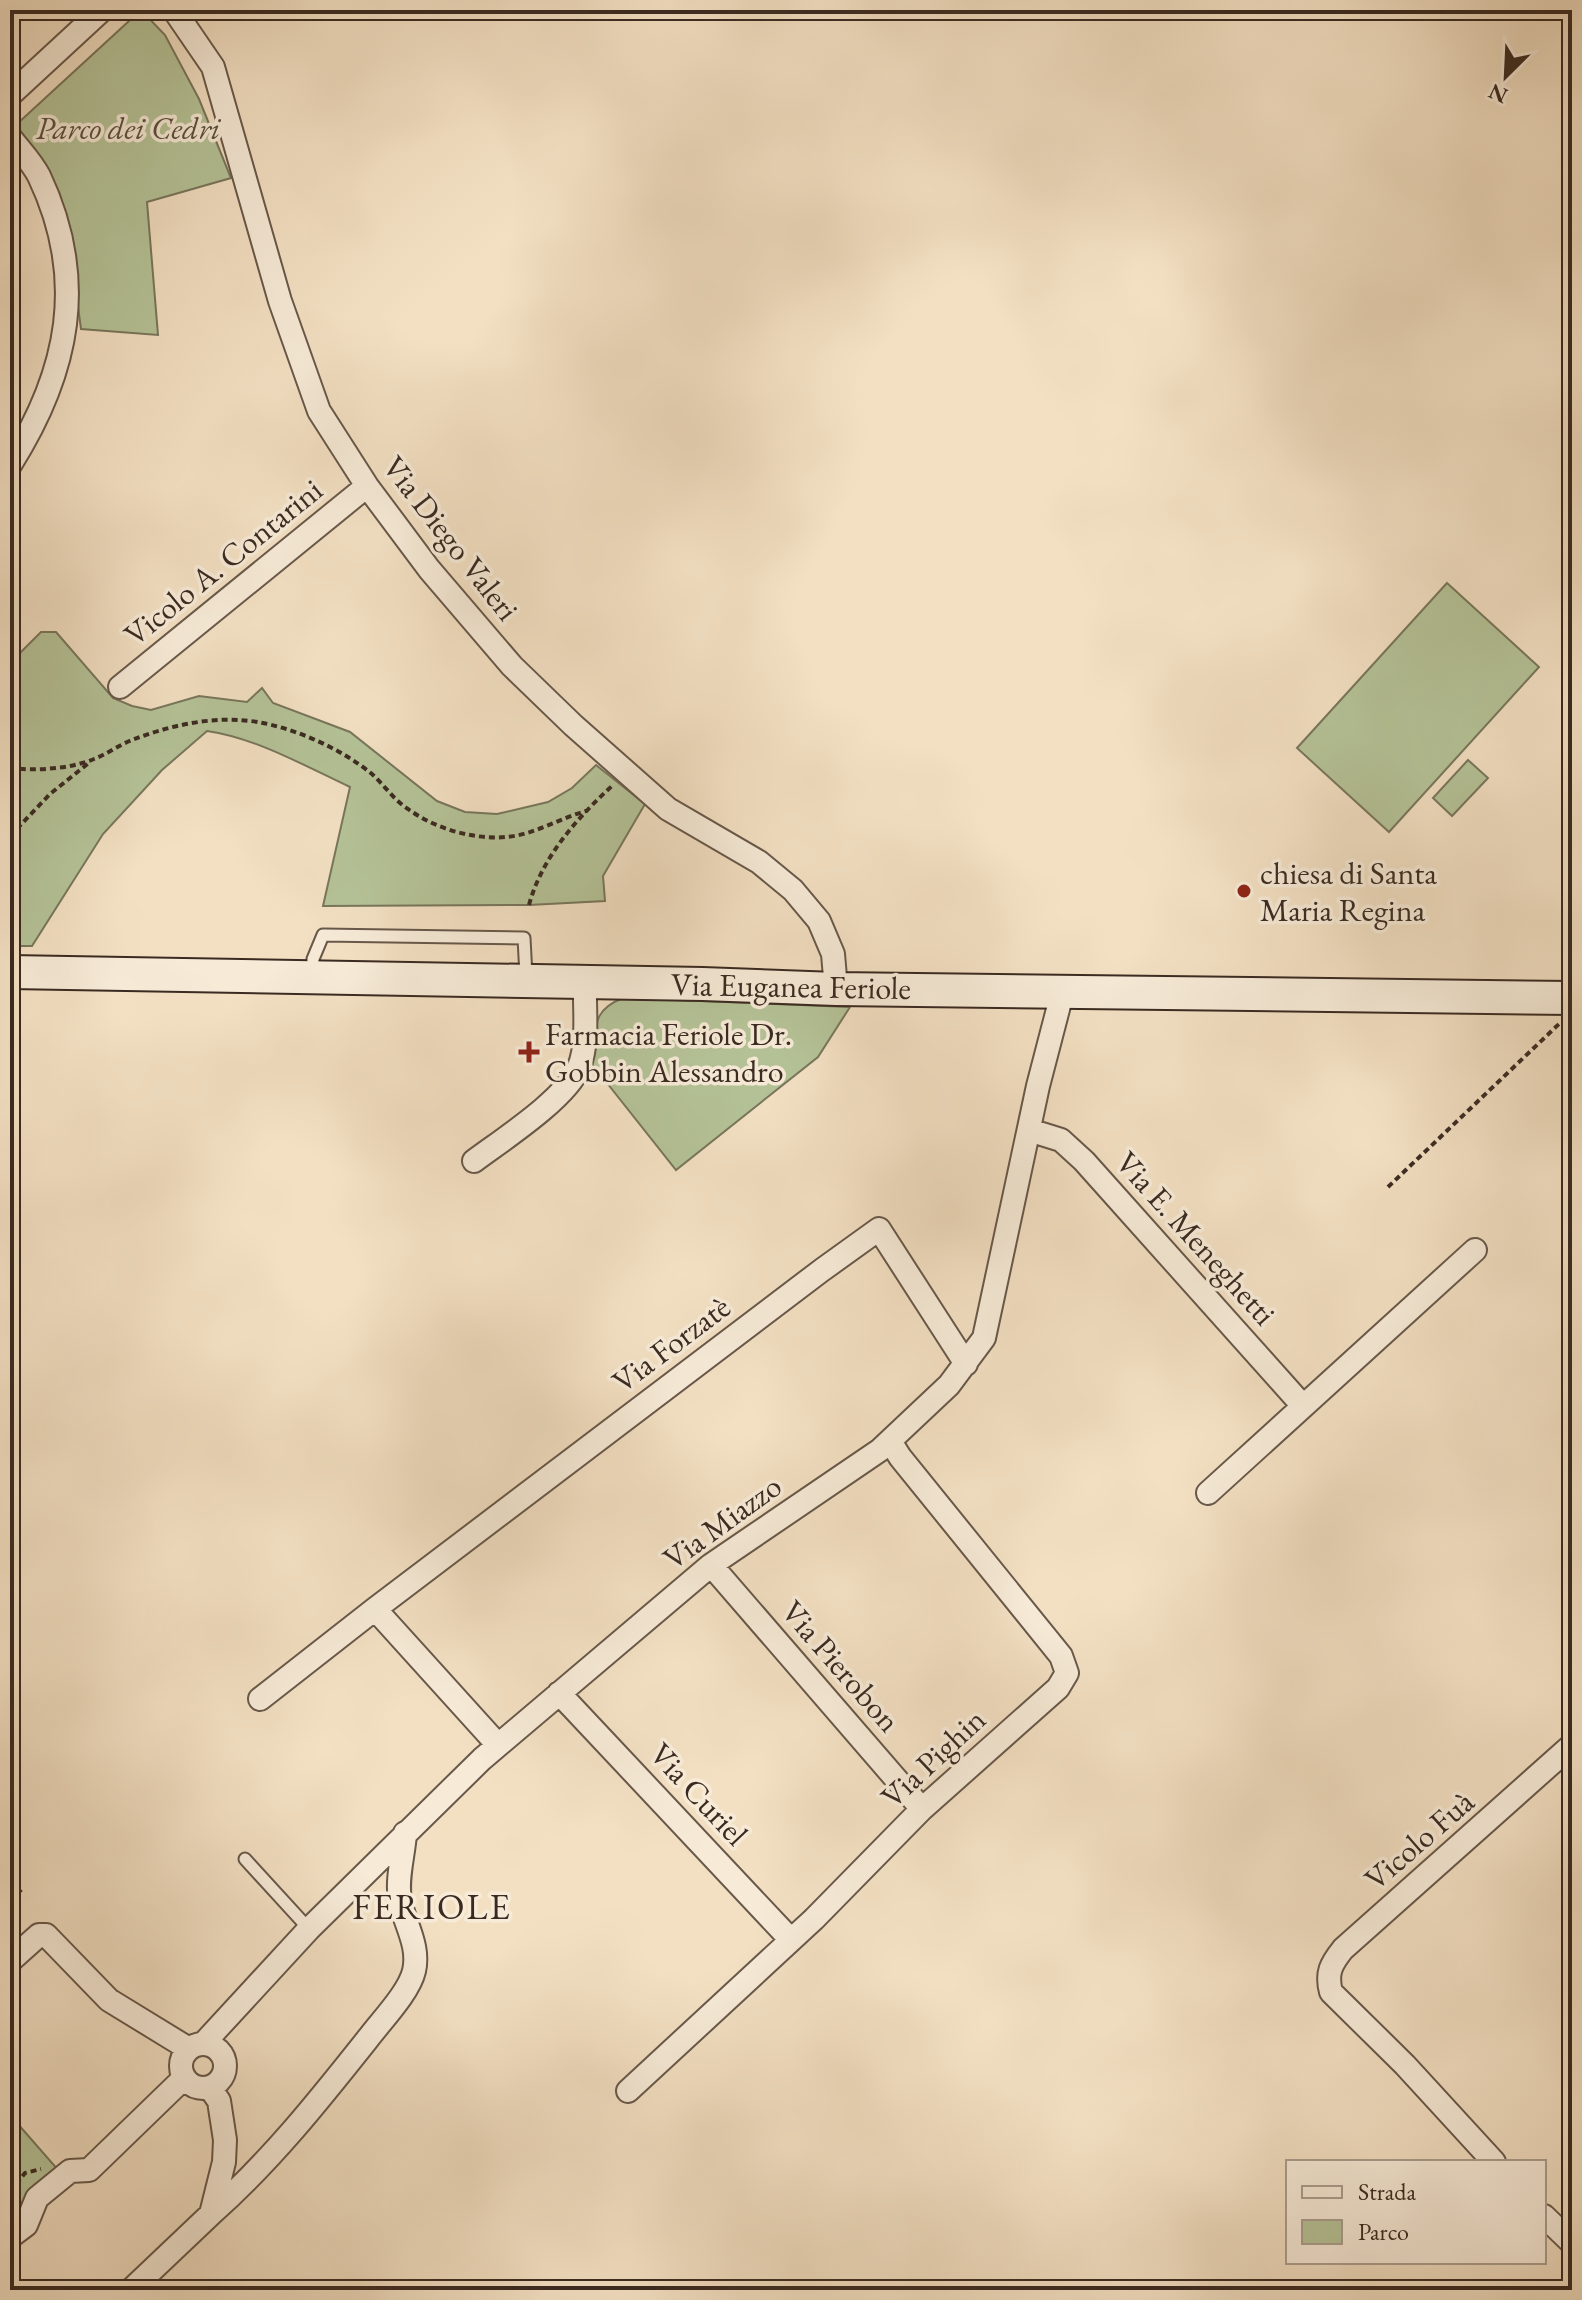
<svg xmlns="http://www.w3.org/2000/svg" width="1582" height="2300" font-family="'EB Garamond',serif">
	<rect width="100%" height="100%" fill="#f3e0c3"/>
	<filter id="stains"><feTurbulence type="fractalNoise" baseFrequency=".0025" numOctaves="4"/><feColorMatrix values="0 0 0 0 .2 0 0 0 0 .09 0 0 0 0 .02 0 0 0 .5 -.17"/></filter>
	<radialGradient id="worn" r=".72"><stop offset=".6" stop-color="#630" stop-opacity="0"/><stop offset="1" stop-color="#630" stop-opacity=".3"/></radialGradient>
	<path fill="#b5c398" stroke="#78765c" stroke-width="2" d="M141,10l24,25 34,64 32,79 -84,24 11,133 -77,-6 -13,-96 -51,-109z
		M1447,583l92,84 -150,165 -92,-84z
		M41,632h15l57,66 19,8 19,4 48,-14 48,6 15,-14 11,15 77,29 87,69 28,11 32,2 51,-12 24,-14 24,-23 49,39 -42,72 2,25 -76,4 -206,1 27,-119c-45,-21 -94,-49 -143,-56l-45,39 -59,64 -71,112h-22v-283z
		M1468,760l20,18 -36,38 -19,-18z
		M623,998l227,9 -32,50 -142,113 -84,-106c6,-31 -5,-52 31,-66z
		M10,2115l50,57 -42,33 -8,2z"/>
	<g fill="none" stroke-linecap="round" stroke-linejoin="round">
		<defs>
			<path id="lane" d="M312,976l1,-17 10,-24 201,3 2,38
				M245,1859l64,70"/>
			<path id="street" d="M174,10l39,57 67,234 39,110 48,75 62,83 83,97 61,59 95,84 91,53 34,28 26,31 14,33 3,35
				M10,95l92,-85
				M10,137c9,12 22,25 29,39 49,103 30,196 -29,289
				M120,687l247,-201
				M1029,1130l32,10 23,21 219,245
				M474,1161c28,-21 93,-63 105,-94 10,-25 5,-59 6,-86
				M1208,1493l267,-243
				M711,1565l211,244
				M375,1609l123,136
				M559,1693l232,247
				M260,1699l115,-90 447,-339 57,-41 87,135
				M10,1961l29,-26h7l63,65 80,49
				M181 2066a22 22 0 1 1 44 0a22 22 0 1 1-44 0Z
				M203,2044l106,-115 173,-170 229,-194 169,-115 69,-65 35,-47 54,-252 25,-96
				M628,2091l186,-172 108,-110 136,-121 9,-15 -6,-17 -161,-199 -10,-16
				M1494,2162l-89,-97 -74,-73c-5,-19 0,-28 12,-43l229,-204
				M211,2214c60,-53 109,-115 159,-178 13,-17 39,-44 44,-65 6,-26 -10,-48 -14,-71 -4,-22 4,-46 5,-67
				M1544,2216l28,27
				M10,2237l16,-12 11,-27 33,-27 19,-1 95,-92
				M131,2290l80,-76 13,-52 1,-22 -6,-39 -9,-13"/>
			<path id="secondary" d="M10,972l693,12 133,5 736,9"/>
		</defs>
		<use href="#lane" stroke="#68584a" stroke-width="15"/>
		<use href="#street" stroke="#68584a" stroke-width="26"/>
		<use href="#secondary" stroke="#3a2a21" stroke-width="36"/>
		<path stroke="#3a2a21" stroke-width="4" stroke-dasharray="6 4" stroke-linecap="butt" d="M10,768c26,3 60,1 84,-9 13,-5 25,-14 38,-19 33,-13 72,-22 107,-20 44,2 101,27 134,55 12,11 21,25 35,34 26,19 65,31 98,28 28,-2 54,-19 80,-26
			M10,836l40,-42 40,-32
			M529,905c13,-48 48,-87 84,-120
			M1388,1187l172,-164
			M10,1901l12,-12
			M10,2192l15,-19 16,-4"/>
		<use href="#lane" stroke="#f7ebd8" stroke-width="11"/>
		<use href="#street" stroke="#f7ebd8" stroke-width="22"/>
		<use href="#secondary" stroke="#f7ebd8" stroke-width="32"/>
	</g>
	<g fill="#8f2418" stroke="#f7ebd8" stroke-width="3">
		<circle cx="1244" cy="891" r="8"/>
		<path d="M525 1040h8v8h8v8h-8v8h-8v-8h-8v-8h8z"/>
	</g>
	<g text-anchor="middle" stroke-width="7" stroke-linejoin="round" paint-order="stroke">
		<g font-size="32" font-style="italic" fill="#59503f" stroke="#f7ebd8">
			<text x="128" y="139">Parco dei Cedri</text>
		</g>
		<g font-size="32" fill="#3a2a21" stroke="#f7ebd8">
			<text transform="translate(451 538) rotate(52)" y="11">Via Diego Valeri</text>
			<text transform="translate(223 562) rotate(-39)" y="11">Vicolo A. Contarini</text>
			<text transform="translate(791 986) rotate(1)" y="11">Via Euganea Feriole</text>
			<text transform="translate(1196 1238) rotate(48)" y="11">Via E. Meneghetti</text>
			<text transform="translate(671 1344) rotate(-37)" y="11">Via Forzatè</text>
			<text transform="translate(722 1522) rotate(-36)" y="11">Via Miazzo</text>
			<text transform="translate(841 1666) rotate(49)" y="11">Via Pierobon</text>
			<text transform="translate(933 1758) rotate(-43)" y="11">Via Pighin</text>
			<text transform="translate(699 1794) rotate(47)" y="11">Via Curiel</text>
			<text transform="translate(1419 1840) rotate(-41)" y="11">Vicolo Fuà</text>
		</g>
		<g font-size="32" fill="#3a2a21" stroke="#f7ebd8" text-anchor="start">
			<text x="1260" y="884">chiesa di Santa<tspan x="1260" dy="37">Maria Regina</tspan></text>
			<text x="545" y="1045">Farmacia Feriole Dr.<tspan x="545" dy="37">Gobbin Alessandro</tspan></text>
		</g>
		<g font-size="36" letter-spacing="2" fill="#3a2a21" stroke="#f7ebd8">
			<text x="432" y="1919">FERIOLE</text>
		</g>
	</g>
	<rect width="1582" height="2300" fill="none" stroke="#f3e0c3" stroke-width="40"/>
	<rect x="12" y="12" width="1558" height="2276" fill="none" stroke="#3a2a21" stroke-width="4"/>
	<rect x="20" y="20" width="1542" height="2260" fill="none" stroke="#3a2a21" stroke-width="2"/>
	<rect x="1286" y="2160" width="260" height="104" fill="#f7ebd8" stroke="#ab9e8f" stroke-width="2"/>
	<rect x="1302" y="2186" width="40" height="12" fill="#f7ebd8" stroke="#ab9e8f" stroke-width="2"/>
	<text x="1358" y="2200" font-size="24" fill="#3a2a21">Strada</text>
	<rect x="1302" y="2220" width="40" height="24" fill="#b5c398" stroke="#ab9e8f" stroke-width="2"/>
	<text x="1358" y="2240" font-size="24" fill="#3a2a21">Parco</text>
	<g transform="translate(1506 76) rotate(204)" stroke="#f7ebd8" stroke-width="6" paint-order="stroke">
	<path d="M0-6L14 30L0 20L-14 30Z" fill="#3a2a21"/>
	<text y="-12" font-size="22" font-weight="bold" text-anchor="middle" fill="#3a2a21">N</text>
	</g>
	<rect width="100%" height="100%" filter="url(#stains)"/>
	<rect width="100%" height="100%" fill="url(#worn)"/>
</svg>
